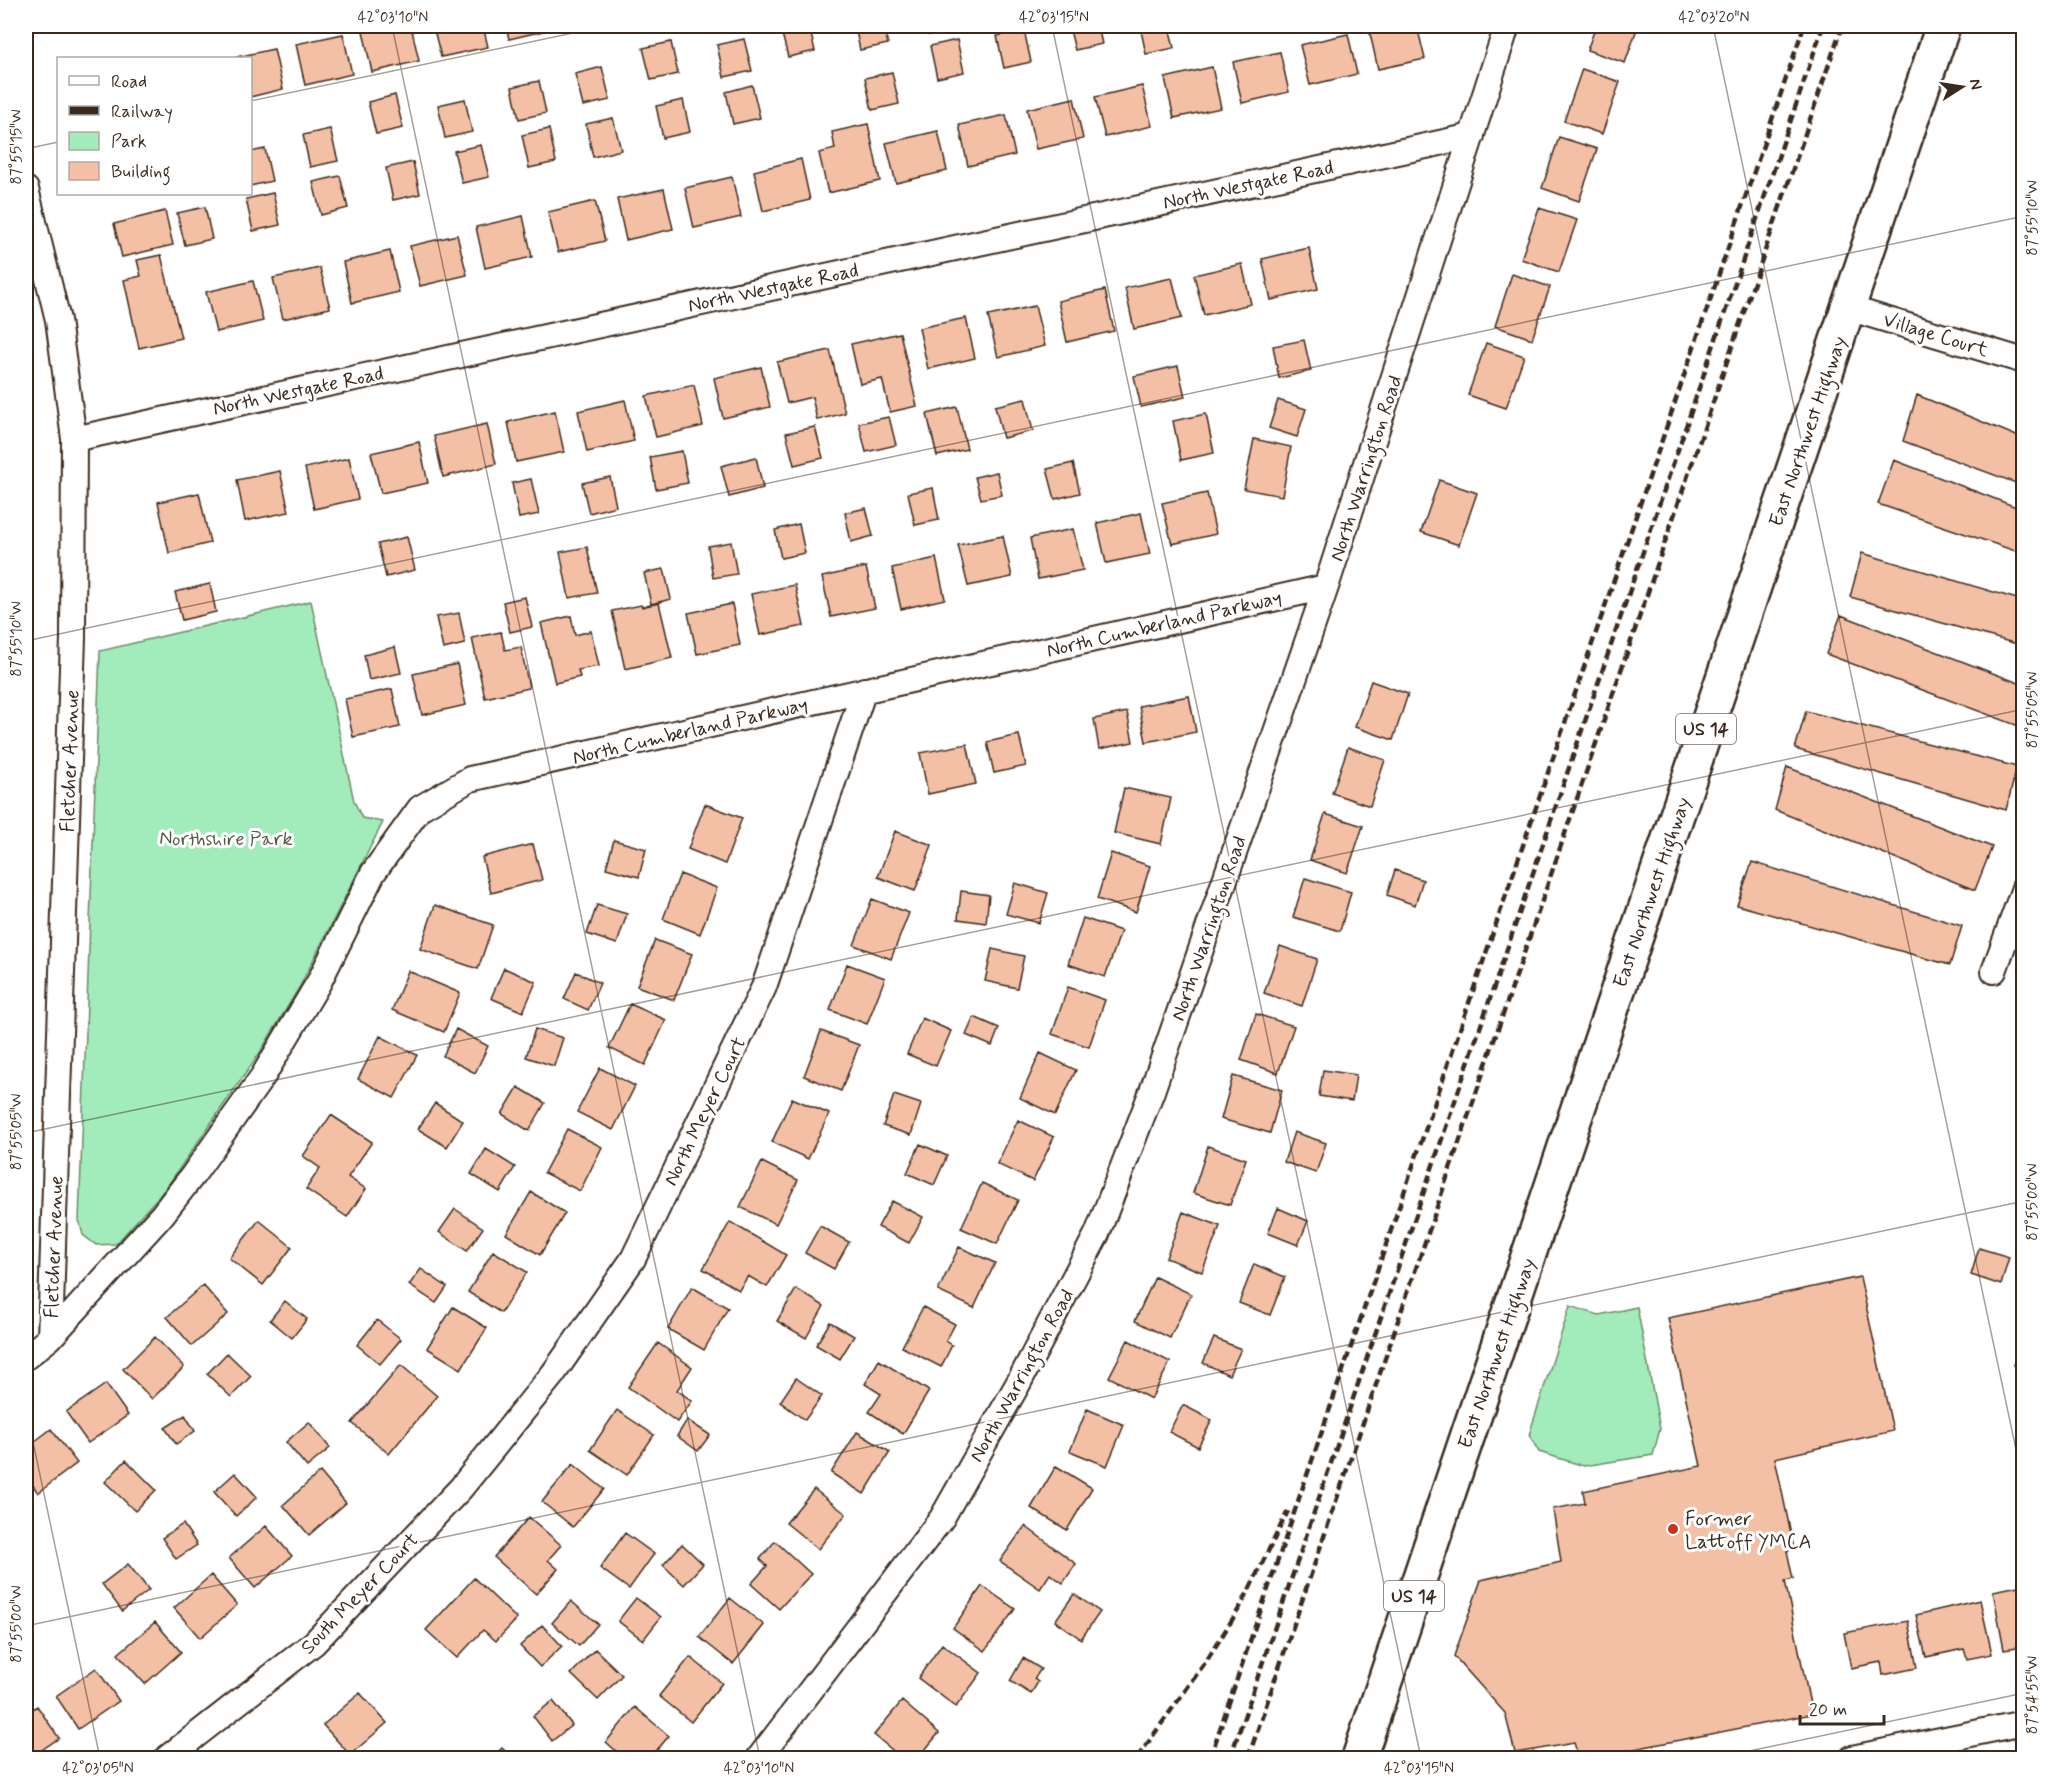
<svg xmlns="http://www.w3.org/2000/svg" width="2049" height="1784" font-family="Mynerve,sans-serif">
	<rect width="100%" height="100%" fill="#fff"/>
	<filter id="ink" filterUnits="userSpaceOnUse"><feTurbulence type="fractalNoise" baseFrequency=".0167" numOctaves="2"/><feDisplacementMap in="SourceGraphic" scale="12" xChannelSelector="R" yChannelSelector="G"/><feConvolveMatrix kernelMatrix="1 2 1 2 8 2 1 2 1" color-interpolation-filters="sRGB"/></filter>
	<g filter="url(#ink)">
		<path fill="#a2ebba" stroke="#6e8a6c" stroke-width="1.5" d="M311,601l43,200 8,17 21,4 -83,164 -41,68 -93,134 -50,56 -20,1 -13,-10 -4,-15 21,-569z
			M1570,1306l29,9 38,-8 23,122 -7,26 -69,11 -45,-14 -10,-17z"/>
		<path fill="#f4c0a5" stroke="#3b2a1e" stroke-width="1.5" d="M388,26h23l8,35 -47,11 -9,-41z
			M433,26h50l5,21 -47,10z
			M506,26h49l1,2 -47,11z
			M780,26h29l6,25 -27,6z
			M855,26h28l5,18 -28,6z
			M926,26h28l1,3 -27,6z
			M1069,26h29l4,18 -27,6z
			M1140,26h29l5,22 -28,6z
			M1385,26h32l8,33 -47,10 -9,-40z
			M1596,26h42l-13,37 -38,-13z
			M1024,30l7,32 -27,6 -7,-32z
			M343,34l9,40 -47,11 -9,-41z
			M1348,34l9,40 -47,11 -10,-40z
			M744,39l8,32 -28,6 -7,-32z
			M957,40l7,32 -27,6 -7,-32z
			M671,42l7,32 -27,6 -8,-32z
			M274,49l9,40 -33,8v-39h-18z
			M1280,52l9,40 -47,11 -9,-41z
			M602,67l8,33 -27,6 -8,-32z
			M1212,67l9,41 -47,10 -9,-40z
			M1582,69l38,13 -18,52 -38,-13z
			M892,72l7,32 -27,6 -7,-32z
			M539,81l7,32 -27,6 -7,-32z
			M752,85l8,33 -27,6 -7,-32z
			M1142,86l10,40 -47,11 -10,-40z
			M395,95l8,33 -27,6 -8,-32z
			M1074,98l9,41 -47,10 -9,-40z
			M465,99l7,33 -27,6 -7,-33z
			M683,100l7,32 -27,6 -7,-32z
			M1006,115l9,40 -47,11 -9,-41z
			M613,118l8,32 -28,7 -7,-33z
			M868,124l12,57 -52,12 -9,-40 16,-4 -3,-17z
			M330,129l8,32 -28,6 -7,-32z
			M549,129l7,33 -27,6 -7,-33z
			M938,131l9,40 -51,12 -10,-40z
			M1559,137l38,12 -18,52 -37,-13z
			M481,145l8,32 -27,6 -8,-32z
			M265,149l7,32 -22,5v-34z
			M801,159l9,41 -47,11 -9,-40z
			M413,162l7,32 -27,6 -7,-32z
			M340,176l8,32 -27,7 -8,-33z
			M732,177l9,40 -47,11 -9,-40z
			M664,189l9,40 -47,11 -9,-41z
			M273,193l7,32 -27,6 -7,-32z
			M595,201l10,40 -47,11 -10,-40z
			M205,207l7,32 -27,6 -8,-32z
			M1539,208l38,12 -18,52 -38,-13z
			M165,211l8,34 -51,12 -8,-33z
			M523,216l9,41 -47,11 -9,-41z
			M457,235l10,40 -47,11 -10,-40z
			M1309,248l9,41 -47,11 -9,-41z
			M390,251l9,41 -47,11 -9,-41z
			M161,255l20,83 -42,10 -15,-68 17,-4 -4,-16z
			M1242,264l9,40 -47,11 -10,-40z
			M320,268l10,40 -47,11 -10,-41z
			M1512,274l38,13 -18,52 -37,-13z
			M1172,278l10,40 -48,11 -9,-41z
			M253,281l10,40 -47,11 -10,-40z
			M1105,290l9,41 -47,11 -9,-41z
			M1035,306l10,40 -47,11 -10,-41z
			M966,318l9,40 -47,11 -9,-41z
			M900,333l17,73 -27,6 -8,-33 -22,5 -9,-40z
			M1304,340l7,31 -32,7 -6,-32z
			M1486,343l38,13 -18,52 -38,-13z
			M830,350l15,63 -28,7 -5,-23 -25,6 -10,-41z
			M1178,366l7,31 -44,10 -7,-31z
			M761,367l9,40 -47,11 -9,-40z
			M694,385l9,41 -47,11 -10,-41z
			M1917,395l107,44v47l-121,-45z
			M1025,399l8,32 -30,7 -8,-32z
			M625,400l9,41 -47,11 -9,-41z
			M1278,400l28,9 -9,28 -28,-9z
			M957,407l10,42 -30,7 -10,-42z
			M555,411l9,41 -48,10 -8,-40z
			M1206,414l8,39 -33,7 -8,-39z
			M889,417l7,28 -30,7 -7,-29z
			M487,424l9,40 -53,13 -9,-41z
			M815,427l8,31 -29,7 -8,-32z
			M1254,439l37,8 -9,49 -38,-7z
			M419,442l9,41 -47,10 -10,-40z
			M682,451l6,32 -32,6 -6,-32z
			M756,457l7,31 -34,9 -8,-31z
			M349,458l9,41 -44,10 -9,-41z
			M1894,460l130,50v44l-146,-50z
			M1073,463l7,30 -25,6 -8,-30z
			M280,471l9,41 -44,9 -8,-41z
			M997,472l5,23 -21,4 -6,-22z
			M610,477l6,29 -27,7 -7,-30z
			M531,479l8,35 -20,4 -7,-35z
			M1439,480l38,13 -18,52 -38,-13z
			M933,488l6,32 -24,5 -7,-32z
			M199,493l11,50 -41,10 -11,-51z
			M1207,493l9,41 -44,10 -10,-41z
			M866,508l7,28 -22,6 -6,-29z
			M1141,513l9,41 -44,9 -9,-40z
			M799,524l6,29 -24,5 -6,-28z
			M1073,529l10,41 -45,9 -8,-41z
			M1003,536l9,41 -44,9 -10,-41z
			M407,537l8,33 -29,7 -8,-33z
			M731,542l6,32 -24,4 -5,-32z
			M587,547l10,46 -28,5 -9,-46z
			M1862,553l162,48v45l-174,-49z
			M936,558l9,41 -44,10 -9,-41z
			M866,567l9,41 -44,9 -9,-40z
			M664,569l7,30 -20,5 -7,-31z
			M210,584l6,28 -34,8 -7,-28z
			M795,585l9,41 -44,9 -9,-41z
			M525,597l7,30 -22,5 -7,-30z
			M659,603l13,55 -47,11 -13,-58 29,-6 1,2z
			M732,604l8,41 -43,9 -9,-41z
			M459,613l6,31 -22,5 -7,-32z
			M1841,615l183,70v43l-198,-74z
			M571,616l4,19 16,-4 8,35 -21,4 2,7 -25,6 -14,-60z
			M501,632l4,18 16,-3 8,41 -44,10 -13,-60z
			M395,647l6,26 -32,7 -5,-25z
			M457,664l9,41 -44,10 -9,-41z
			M1371,681l37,13 -15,46 -38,-13z
			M392,689l8,38 -47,10 -8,-38z
			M1189,696l7,36 -50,10 -7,-36z
			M1806,711l211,56 -11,43 -211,-61z
			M1127,712l6,30 -34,7 -5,-30z
			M1019,735l7,31 -32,7 -7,-31z
			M967,744l9,40 -48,10 -8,-41z
			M1348,747l37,13 -15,46 -38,-13z
			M1787,767l205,80 -17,43 -200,-80z
			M1124,788l47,10 -10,46 -47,-11z
			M705,804l37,14 -17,46 -37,-15z
			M1325,814l38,12 -16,47 -37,-13z
			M895,831l37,14 -17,46 -37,-14z
			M614,840l32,9 -7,28 -33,-9z
			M533,844l9,36 -51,13 -9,-36z
			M1111,853l39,13 -14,46 -39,-13z
			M1752,862l210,64 -12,39 -213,-60z
			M1395,870l28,10 -8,25 -28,-10z
			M680,874l37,14 -17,46 -37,-15z
			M1305,878l46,14 -11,39 -47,-14z
			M1015,883l33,10 -9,30 -33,-9z
			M961,891l28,4 -3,28 -28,-4z
			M872,899l37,14 -18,46 -37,-14z
			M435,905l58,20 -15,44 -58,-20z
			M597,905l30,9 -10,30 -30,-10z
			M1083,918l38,13 -16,46 -37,-13z
			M655,940l37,14 -18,46 -37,-14z
			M1280,946l37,13 -15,47 -38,-13z
			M992,949l32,7 -7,32 -32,-7z
			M847,964l38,14 -18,46 -37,-14z
			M504,968l32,14 -13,30 -32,-14z
			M408,971l52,22 -16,39 -52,-22z
			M576,972l24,11 -12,27 -24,-11z
			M1068,987l37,13 -16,47 -37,-13z
			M630,1004l36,16 -21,45 -36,-17z
			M1256,1014l38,12 -16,47 -37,-13z
			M974,1017l25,11 -7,18 -26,-11z
			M922,1018l29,13 -15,35 -29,-12z
			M456,1029l32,17 -13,27 -32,-17z
			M535,1029l28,9 -9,28 -28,-9z
			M821,1031l38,14 -18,46 -37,-15z
			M380,1036l37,19 -23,43 -36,-19z
			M1040,1053l36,17 -21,45 -35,-17z
			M600,1068l35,18 -22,44 -36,-18z
			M1323,1070l33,5 -4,26 -33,-5z
			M1233,1076l49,14 -12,43 -49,-14z
			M518,1087l27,16 -16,28 -27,-17z
			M894,1095l27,9 -10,31 -28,-9z
			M792,1098l37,16 -21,45 -36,-17z
			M435,1103l28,18 -16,26 -29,-18z
			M331,1115l41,27 -24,35 18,12 -19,28 -41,-28 14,-21 -17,-12z
			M1018,1120l36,17 -21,44 -36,-17z
			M567,1129l35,18 -22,44 -36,-18z
			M1294,1132l32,11 -10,30 -32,-11z
			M920,1144l27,12 -13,29 -27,-12z
			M1208,1146l38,13 -16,46 -37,-12z
			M486,1149l29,18 -15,25 -29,-18z
			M762,1162l36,18 -22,44 -36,-17z
			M982,1183l36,17 -21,44 -36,-16z
			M531,1192l34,21 -25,42 -34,-21z
			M892,1201l31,16 -14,26 -31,-16z
			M1278,1208l30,13 -10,24 -30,-12z
			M455,1209l28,19 -16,23 -28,-19z
			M1183,1212l37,14 -18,46 -36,-14z
			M259,1220l33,27 -29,38 -34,-27z
			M730,1222l56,33 -19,32 -19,-11 -9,14 -36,-21z
			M820,1226l29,16 -15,27 -29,-16z
			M959,1247l36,16 -21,45 -36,-17z
			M1979,1248l30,9 -8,28 -30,-10z
			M493,1251l34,21 -26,41 -33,-21z
			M1254,1264l31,13 -15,38 -31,-12z
			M421,1269l26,18 -11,16 -27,-18z
			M1155,1277l36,17 -21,44 -35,-17z
			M1860,1277l33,154 -118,27 19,91 -7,2 6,28 -8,2 27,133 -224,44h-9l-5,-15 -59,10 -10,-40 -51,-57 27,-76 80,-18 -8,-53 32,-6 -2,-12 118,-25 -33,-148z
			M203,1285l25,29 -36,32 -25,-29z
			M692,1287l36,21 -24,42 -36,-21z
			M796,1289l28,17 -18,32 -29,-17z
			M285,1301l22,18 -15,19 -22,-18z
			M453,1307l34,21 -26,41 -34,-21z
			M923,1307l32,17 -9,17 6,4 -11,22 -39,-20z
			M377,1320l24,19 -21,25 -23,-19z
			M830,1322l24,14 -14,23 -24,-14z
			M155,1337l29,30 -32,32 -29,-30z
			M2024,1337v32l-10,-4z
			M1214,1338l27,11 -12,26 -26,-12z
			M1128,1340l42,22 -19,37 -42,-22z
			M658,1343l34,24 -15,23 15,11 -15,21 -49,-35z
			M227,1353l24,23 -20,21 -24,-23z
			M879,1360l50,31 -26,43 -34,-22 12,-18 -16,-10z
			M401,1365l36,31 -48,58 -37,-31z
			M796,1378l26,18 -17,24 -25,-18z
			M106,1384l22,31 -40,28 -22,-31z
			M1183,1405l29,15 -14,27 -29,-15z
			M1087,1409l37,16 -17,41 -37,-15z
			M617,1410l37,25 -27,40 -37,-25z
			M185,1415l10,16 -19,13 -11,-16z
			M687,1420l23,15 -12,16 -21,-15z
			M309,1422l21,26 -23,19 -21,-25z
			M51,1429l26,34 -39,30 -12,-18v-27z
			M857,1432l33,20 -26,42 -33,-21z
			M126,1460l30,30 -21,21 -30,-29z
			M573,1464l31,25 -31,38 -31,-25z
			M1056,1466l36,22 -25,42 -36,-22z
			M320,1472l26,31 -37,32 -26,-30z
			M235,1473l22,24 -21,19 -22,-24z
			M814,1489l32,25 -28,35 -32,-26z
			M529,1517l32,28 -13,15 10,9 -22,25 -42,-37z
			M183,1524l14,21 -21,14 -14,-21z
			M266,1526l26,30 -37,32 -26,-30z
			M1025,1526l51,38 -13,19 -13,-9 -10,15 -40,-28z
			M625,1533l29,21 -25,35 -29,-21z
			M775,1541l36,33 -32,35 -28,-25 16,-18 -7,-7z
			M682,1544l21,20 -19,21 -21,-20z
			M128,1564l21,26 -27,21 -20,-27z
			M211,1575l26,30 -37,33 -26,-30z
			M474,1578l43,41 -21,22 -13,-11 -26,28 -31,-28z
			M2024,1585v61l-20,3 -11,-58z
			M982,1586l33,23 -30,42 -32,-23z
			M1074,1594l26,18 -19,27 -26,-18z
			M636,1598l25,19 -18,23 -25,-19z
			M730,1598l34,27 -31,39 -34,-27z
			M1980,1600l12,54 -25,5 -3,-10 -38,8 -10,-42z
			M571,1601l27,23 -19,22 -27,-23z
			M1908,1621l9,47 -34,7 -2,-13 -30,6 -7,-35z
			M155,1622l26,30 -36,32 -27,-30z
			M542,1625l20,21 -22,21 -20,-21z
			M942,1644l39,29 -25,34 -38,-29z
			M595,1649l27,26 -24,25 -27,-26z
			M690,1657l32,26 -31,39 -32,-26z
			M1023,1658l18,11 -7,10 4,3 -7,12 -21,-13z
			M96,1668l23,33 -41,28 -22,-33z
			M360,1693l27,30 -37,32 -27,-30z
			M553,1701l19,24 -20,16 -19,-25z
			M902,1701l37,32 -21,25h-16l-28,-23z
			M37,1706l22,32 -29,20h-4v-45z
			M635,1707l34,29 -19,22h-26l-18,-16z
			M502,1748l10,10h-21z"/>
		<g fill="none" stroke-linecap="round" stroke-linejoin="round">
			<defs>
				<path id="street" d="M26,189l32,131 16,119 -1,199 -23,700
					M1848,308l176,53
					M74,439l1398,-303
					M1994,971l30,-83
					M26,1357l24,-19 112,-123 31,-40 70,-99 56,-94 54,-109 47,-65 50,-29 856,-192
					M167,1758l147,-115 147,-155 92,-114 80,-115 131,-272 100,-297
					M759,1758l183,-240 77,-136 78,-148 55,-143 174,-504 181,-561
					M1852,1758l172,-35"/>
				<path id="primary" d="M1359,1758l584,-1732"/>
			</defs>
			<use href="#street" stroke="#3b2a1e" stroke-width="28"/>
			<use href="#primary" stroke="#3b2a1e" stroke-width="38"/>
			<use href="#street" stroke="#fff" stroke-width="24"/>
			<use href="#primary" stroke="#fff" stroke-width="33"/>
			<path stroke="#3b2a1e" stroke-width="4.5" stroke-dasharray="9 4.5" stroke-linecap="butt" d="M1137,1758l70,-98 35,-56 46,-93
				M1210,1758l594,-1732
				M1230,1758l593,-1732
				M1248,1758l594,-1732"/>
		</g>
	</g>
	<path fill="none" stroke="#3b2a1e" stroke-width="1.5" stroke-opacity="0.45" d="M392,26l368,1732M1052,26l369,1732M1713,26l311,1461M250,101l356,-75M26,149l32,-7M26,641l1998,-425M26,1133l1998,-424M26,1409l74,349M26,1626l1998,-425M1716,1758l308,-65"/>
	<circle fill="#c8321e" stroke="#fff" stroke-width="2" cx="1673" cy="1529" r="6"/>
	<g text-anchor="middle" stroke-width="6" stroke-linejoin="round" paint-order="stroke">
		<g fill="#fff" stroke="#766a62" stroke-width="1.5">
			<rect x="1676" y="714" width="60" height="30" rx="4.5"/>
			<rect x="1384" y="1581" width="60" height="30" rx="4.5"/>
		</g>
		<g font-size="18" font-weight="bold" fill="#3b2a1e">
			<text x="1706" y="735">US 14</text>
			<text x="1414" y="1602">US 14</text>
		</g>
		<g font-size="20" fill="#3b2a1e" stroke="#fff">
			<text transform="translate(1248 184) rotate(-12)" y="7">North Westgate Road</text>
			<text transform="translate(773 287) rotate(-12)" y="7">North Westgate Road</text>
			<text transform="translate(1936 334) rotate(17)" y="7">Village Court</text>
			<text transform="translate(298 390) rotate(-12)" y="7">North Westgate Road</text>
			<text transform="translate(1807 431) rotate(-71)" y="7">East Northwest Highway</text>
			<text transform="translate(1365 468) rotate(-72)" y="7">North Warrington Road</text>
			<text transform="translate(1164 623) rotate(-13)" y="7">North Cumberland Parkway</text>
			<text transform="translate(690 730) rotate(-13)" y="7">North Cumberland Parkway</text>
			<text transform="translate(69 761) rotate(-88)" y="7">Fletcher Avenue</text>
			<text transform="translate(1651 892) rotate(-71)" y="7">East Northwest Highway</text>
			<text transform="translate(1208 928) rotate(-71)" y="7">North Warrington Road</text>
			<text transform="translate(704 1111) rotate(-64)" y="7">North Meyer Court</text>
			<text transform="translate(53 1247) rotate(-88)" y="7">Fletcher Avenue</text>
			<text transform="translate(1496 1353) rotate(-71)" y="7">East Northwest Highway</text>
			<text transform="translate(1021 1375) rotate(-61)" y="7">North Warrington Road</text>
			<text transform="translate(359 1593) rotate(-46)" y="7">South Meyer Court</text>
		</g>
		<g font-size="20" fill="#555a45" stroke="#fff">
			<text x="226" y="845">Northshire Park</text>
		</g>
		<g font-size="20" fill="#3b2a1e" stroke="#fff" text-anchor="start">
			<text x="1685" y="1525">Former<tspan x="1685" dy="23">Lattoff YMCA</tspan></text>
		</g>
	</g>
	<rect width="2049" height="1784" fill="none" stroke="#fff" stroke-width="66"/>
	<rect x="57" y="57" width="195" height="138" fill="#ffffff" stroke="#b1aaa5" stroke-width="1.5"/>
	<rect x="69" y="76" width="30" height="9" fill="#ffffff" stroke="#b1aaa5" stroke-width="1.5"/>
	<text x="111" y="87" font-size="18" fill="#3b2a1e">Road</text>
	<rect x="69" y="106" width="30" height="9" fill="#3b2a1e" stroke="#b1aaa5" stroke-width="1.5"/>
	<text x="111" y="117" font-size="18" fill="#3b2a1e">Railway</text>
	<rect x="69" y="132" width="30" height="18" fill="#a2ebba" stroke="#b1aaa5" stroke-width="1.5"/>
	<text x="111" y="147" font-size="18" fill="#3b2a1e">Park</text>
	<rect x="69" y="162" width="30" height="18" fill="#f4c0a5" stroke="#b1aaa5" stroke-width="1.5"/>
	<text x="111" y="177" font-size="18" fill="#3b2a1e">Building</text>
	<g transform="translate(1962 87) rotate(78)" stroke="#ffffff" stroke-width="4.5" paint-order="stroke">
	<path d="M0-4.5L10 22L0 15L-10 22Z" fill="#3b2a1e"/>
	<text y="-9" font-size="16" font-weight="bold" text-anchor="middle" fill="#3b2a1e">N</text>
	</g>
	<path d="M1800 1715v9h84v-9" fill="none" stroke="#3b2a1e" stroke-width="3"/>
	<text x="1809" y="1715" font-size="18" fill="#3b2a1e" stroke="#ffffff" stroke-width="4.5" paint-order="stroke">20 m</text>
	<rect x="33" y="33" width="1983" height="1718" fill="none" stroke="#3b2a1e" stroke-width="2"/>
	<g font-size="15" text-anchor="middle" fill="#3b2a1e">
		<text x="393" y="22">42°03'10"N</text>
		<text x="1054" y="22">42°03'15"N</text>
		<text x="1714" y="22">42°03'20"N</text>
		<text transform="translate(16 147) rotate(-90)" y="5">87°55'15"W</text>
		<text transform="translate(2032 218) rotate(-90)" y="5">87°55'10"W</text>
		<text transform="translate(16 639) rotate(-90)" y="5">87°55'10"W</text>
		<text transform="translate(2032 710) rotate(-90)" y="5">87°55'05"W</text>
		<text transform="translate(16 1132) rotate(-90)" y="5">87°55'05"W</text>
		<text transform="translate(2032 1202) rotate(-90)" y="5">87°55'00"W</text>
		<text transform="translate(16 1624) rotate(-90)" y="5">87°55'00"W</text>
		<text transform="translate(2032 1695) rotate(-90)" y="5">87°54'55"W</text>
		<text x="98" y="1773">42°03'05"N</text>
		<text x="759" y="1773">42°03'10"N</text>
		<text x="1419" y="1773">42°03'15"N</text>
	</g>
</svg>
